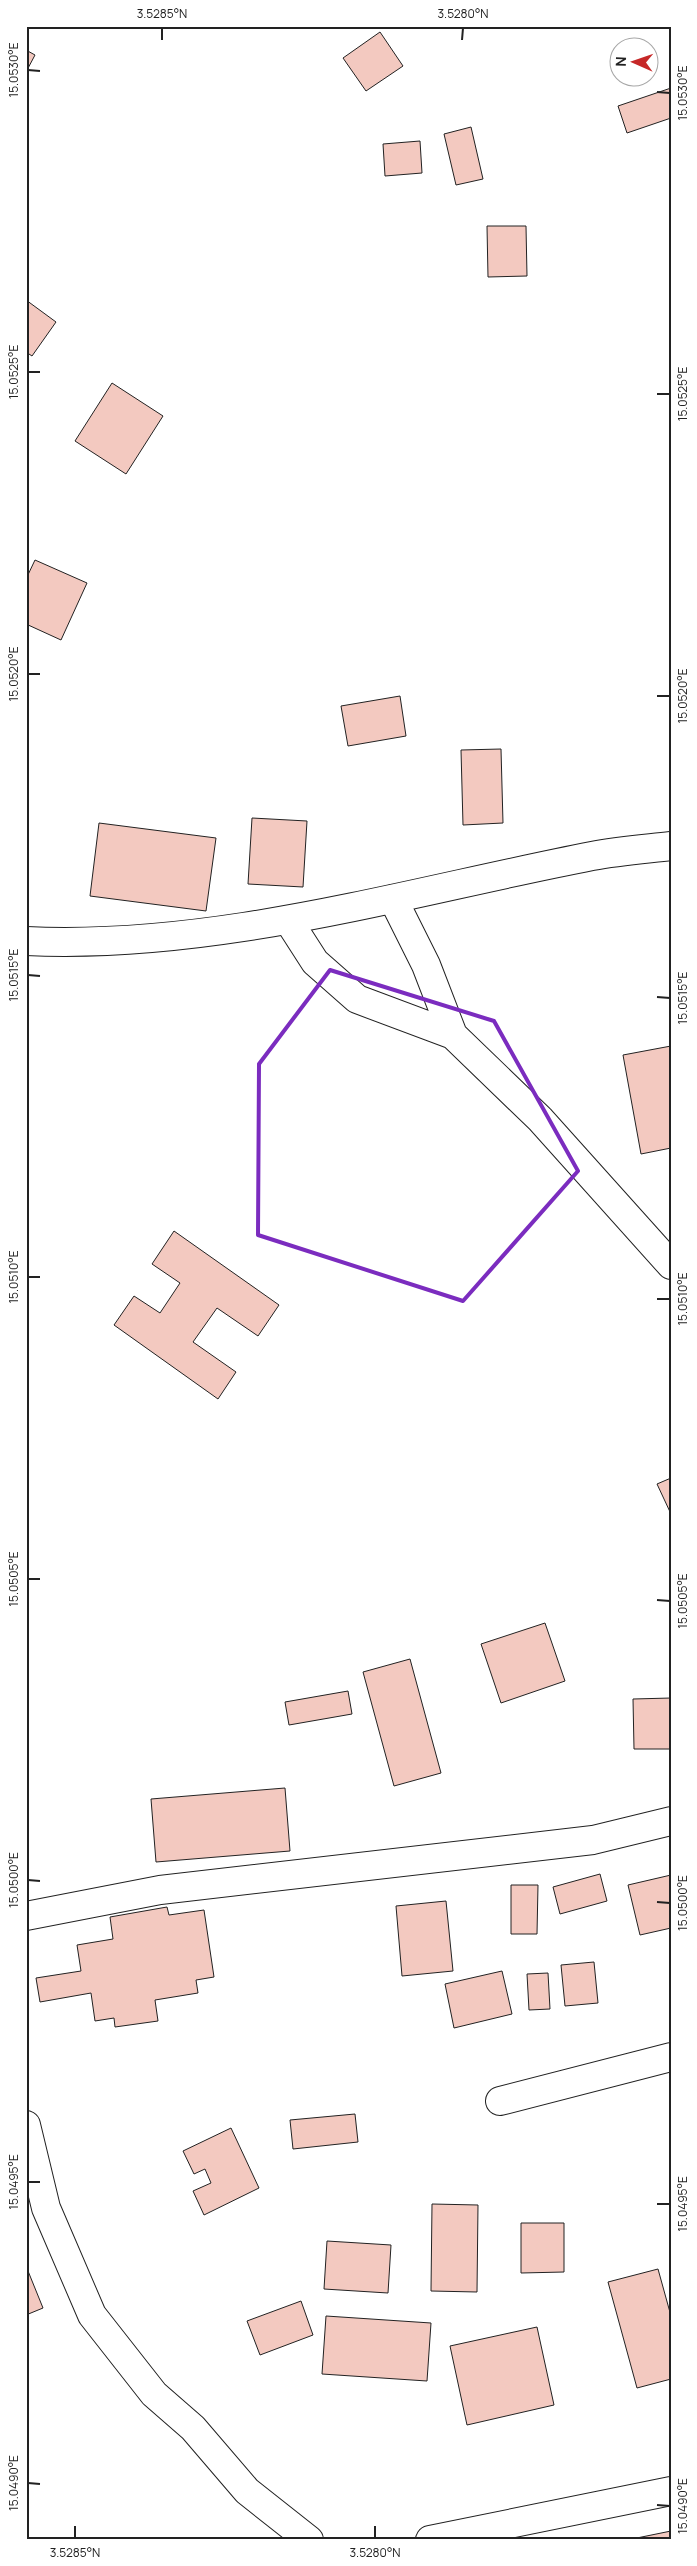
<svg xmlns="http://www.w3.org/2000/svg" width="697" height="2566" font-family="Manrope,sans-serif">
	<rect width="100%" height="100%" fill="#fff"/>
	<path fill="#f3c9c0" stroke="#222" d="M380,32l23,34 -37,25 -23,-33z
		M26,50l9,5 -9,17z
		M671,88v30l-44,15 -9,-27z
		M471,127l12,52 -27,6 -12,-51z
		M420,141l2,32 -37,3 -2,-32z
		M487,226h39l1,50 -39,1z
		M26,300l30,22 -24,34 -6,-4z
		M112,383l51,33 -37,58 -51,-33z
		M35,560l52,23 -26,57 -35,-16v-45z
		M400,696l6,40 -58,10 -7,-40z
		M501,749l2,74 -40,2 -2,-75z
		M252,818l55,3 -4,66 -55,-3z
		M99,823l117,15 -10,73 -116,-15z
		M671,1046v102l-30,6 -18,-99z
		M174,1231l105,74 -21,31 -41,-28 -24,34 43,30 -18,27 -104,-74 20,-29 26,17 20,-30 -28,-19z
		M671,1478v36l-14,-30z
		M545,1623l20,58 -64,22 -20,-59z
		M410,1659l31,114 -47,13 -31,-114z
		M348,1691l4,23 -63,11 -4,-23z
		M671,1698v51h-37l-1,-50z
		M285,1788l5,63 -134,11 -5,-63z
		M600,1874l7,27 -47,13 -7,-27z
		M671,1875v53l-31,7 -12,-50z
		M511,1885h27l-1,49h-26z
		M446,1901l7,70 -51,5 -6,-70z
		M167,1907l2,8 35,-5 10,67 -18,3 2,13 -43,7 3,21 -43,6 -1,-9 -19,3 -4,-28 -51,9 -4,-24 45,-7 -4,-26 36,-6 -3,-22z
		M594,1962l4,41 -33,3 -4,-41z
		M502,1971l10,43 -58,14 -9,-44z
		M548,1973l2,36 -21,1 -2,-36z
		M355,2114l3,28 -65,7 -3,-29z
		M231,2128l28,60 -55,27 -11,-24 18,-8 -6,-14 -11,5 -11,-23z
		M432,2204l46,1 -1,87 -46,-1z
		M521,2223h43v49l-43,1z
		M327,2241l64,4 -3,48 -64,-4z
		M26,2266l17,42 -17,7z
		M658,2269l13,47v63l-34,9 -29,-106z
		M301,2301l12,34 -53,20 -13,-34z
		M326,2316l105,7 -4,58 -105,-7z
		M537,2327l17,78 -87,20 -17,-79z
		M671,2531v9h-44z"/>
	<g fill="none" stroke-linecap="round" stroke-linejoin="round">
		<defs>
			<path id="street" d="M393,899l33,66 27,70
				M288,920l27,42 42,37 96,36 87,84 131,146
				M26,1916l134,-26 433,-50 78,-19
				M500,2101l171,-44
				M26,2125l20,83 46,107 62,79 39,34 54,63 62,49
				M430,2540l241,-49"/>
			<path id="highway" d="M26,941c190,9 381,-49 566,-85 26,-5 53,-7 79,-10"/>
		</defs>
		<use href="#street" stroke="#222" stroke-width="30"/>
		<use href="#highway" stroke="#222" stroke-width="30"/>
		<use href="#street" stroke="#fff" stroke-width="28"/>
		<use href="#highway" stroke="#fff" stroke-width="28"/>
	</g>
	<path fill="none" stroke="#7b2cbf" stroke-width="4" stroke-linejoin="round" d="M330,970l164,51 84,150 -115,130 -205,-66 1,-171z"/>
	<path fill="none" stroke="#222" stroke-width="2" d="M162,40v-12M462,40l1,-12M28,70l12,1M657,92l13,1M28,372h12M657,394h13M28,674h12M657,696h13M28,975l12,1M657,997l13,1M28,1277h12M657,1299h13M28,1579h12M657,1600l13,1M28,1880l12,1M657,1902l13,1M28,2182h12M657,2204h13M28,2483l12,1M657,2505l13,1M75,2538v-12M375,2538v-12"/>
	<rect width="697" height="2566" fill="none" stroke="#ffffff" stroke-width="55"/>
	<g transform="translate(634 62) rotate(272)"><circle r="24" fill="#ffffff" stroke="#a7a7a7"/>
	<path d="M0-4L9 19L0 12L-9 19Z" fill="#c62828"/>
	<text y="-8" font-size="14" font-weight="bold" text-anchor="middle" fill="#222222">N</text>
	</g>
	<rect x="28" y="28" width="642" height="2510" fill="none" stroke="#222" stroke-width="2"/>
	<g font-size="12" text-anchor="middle" fill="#222">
		<text x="162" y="18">3.5285°N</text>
		<text x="463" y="18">3.5280°N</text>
		<text transform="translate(14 70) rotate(-90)" y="4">15.0530°E</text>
		<text transform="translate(683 93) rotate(-90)" y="4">15.0530°E</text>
		<text transform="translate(14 372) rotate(-90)" y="4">15.0525°E</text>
		<text transform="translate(683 394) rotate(-90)" y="4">15.0525°E</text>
		<text transform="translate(14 674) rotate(-90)" y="4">15.0520°E</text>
		<text transform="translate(683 696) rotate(-90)" y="4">15.0520°E</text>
		<text transform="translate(14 975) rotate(-90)" y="4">15.0515°E</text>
		<text transform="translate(683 998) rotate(-90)" y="4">15.0515°E</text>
		<text transform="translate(14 1277) rotate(-90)" y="4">15.0510°E</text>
		<text transform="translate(683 1299) rotate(-90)" y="4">15.0510°E</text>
		<text transform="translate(14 1579) rotate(-90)" y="4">15.0505°E</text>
		<text transform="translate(683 1601) rotate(-90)" y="4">15.0505°E</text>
		<text transform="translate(14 1880) rotate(-90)" y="4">15.0500°E</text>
		<text transform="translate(683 1903) rotate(-90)" y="4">15.0500°E</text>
		<text transform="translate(14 2182) rotate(-90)" y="4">15.0495°E</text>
		<text transform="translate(683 2204) rotate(-90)" y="4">15.0495°E</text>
		<text transform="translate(14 2483) rotate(-90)" y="4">15.0490°E</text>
		<text transform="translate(683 2506) rotate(-90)" y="4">15.0490°E</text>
		<text x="75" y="2557">3.5285°N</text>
		<text x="375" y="2557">3.5280°N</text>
	</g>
</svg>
